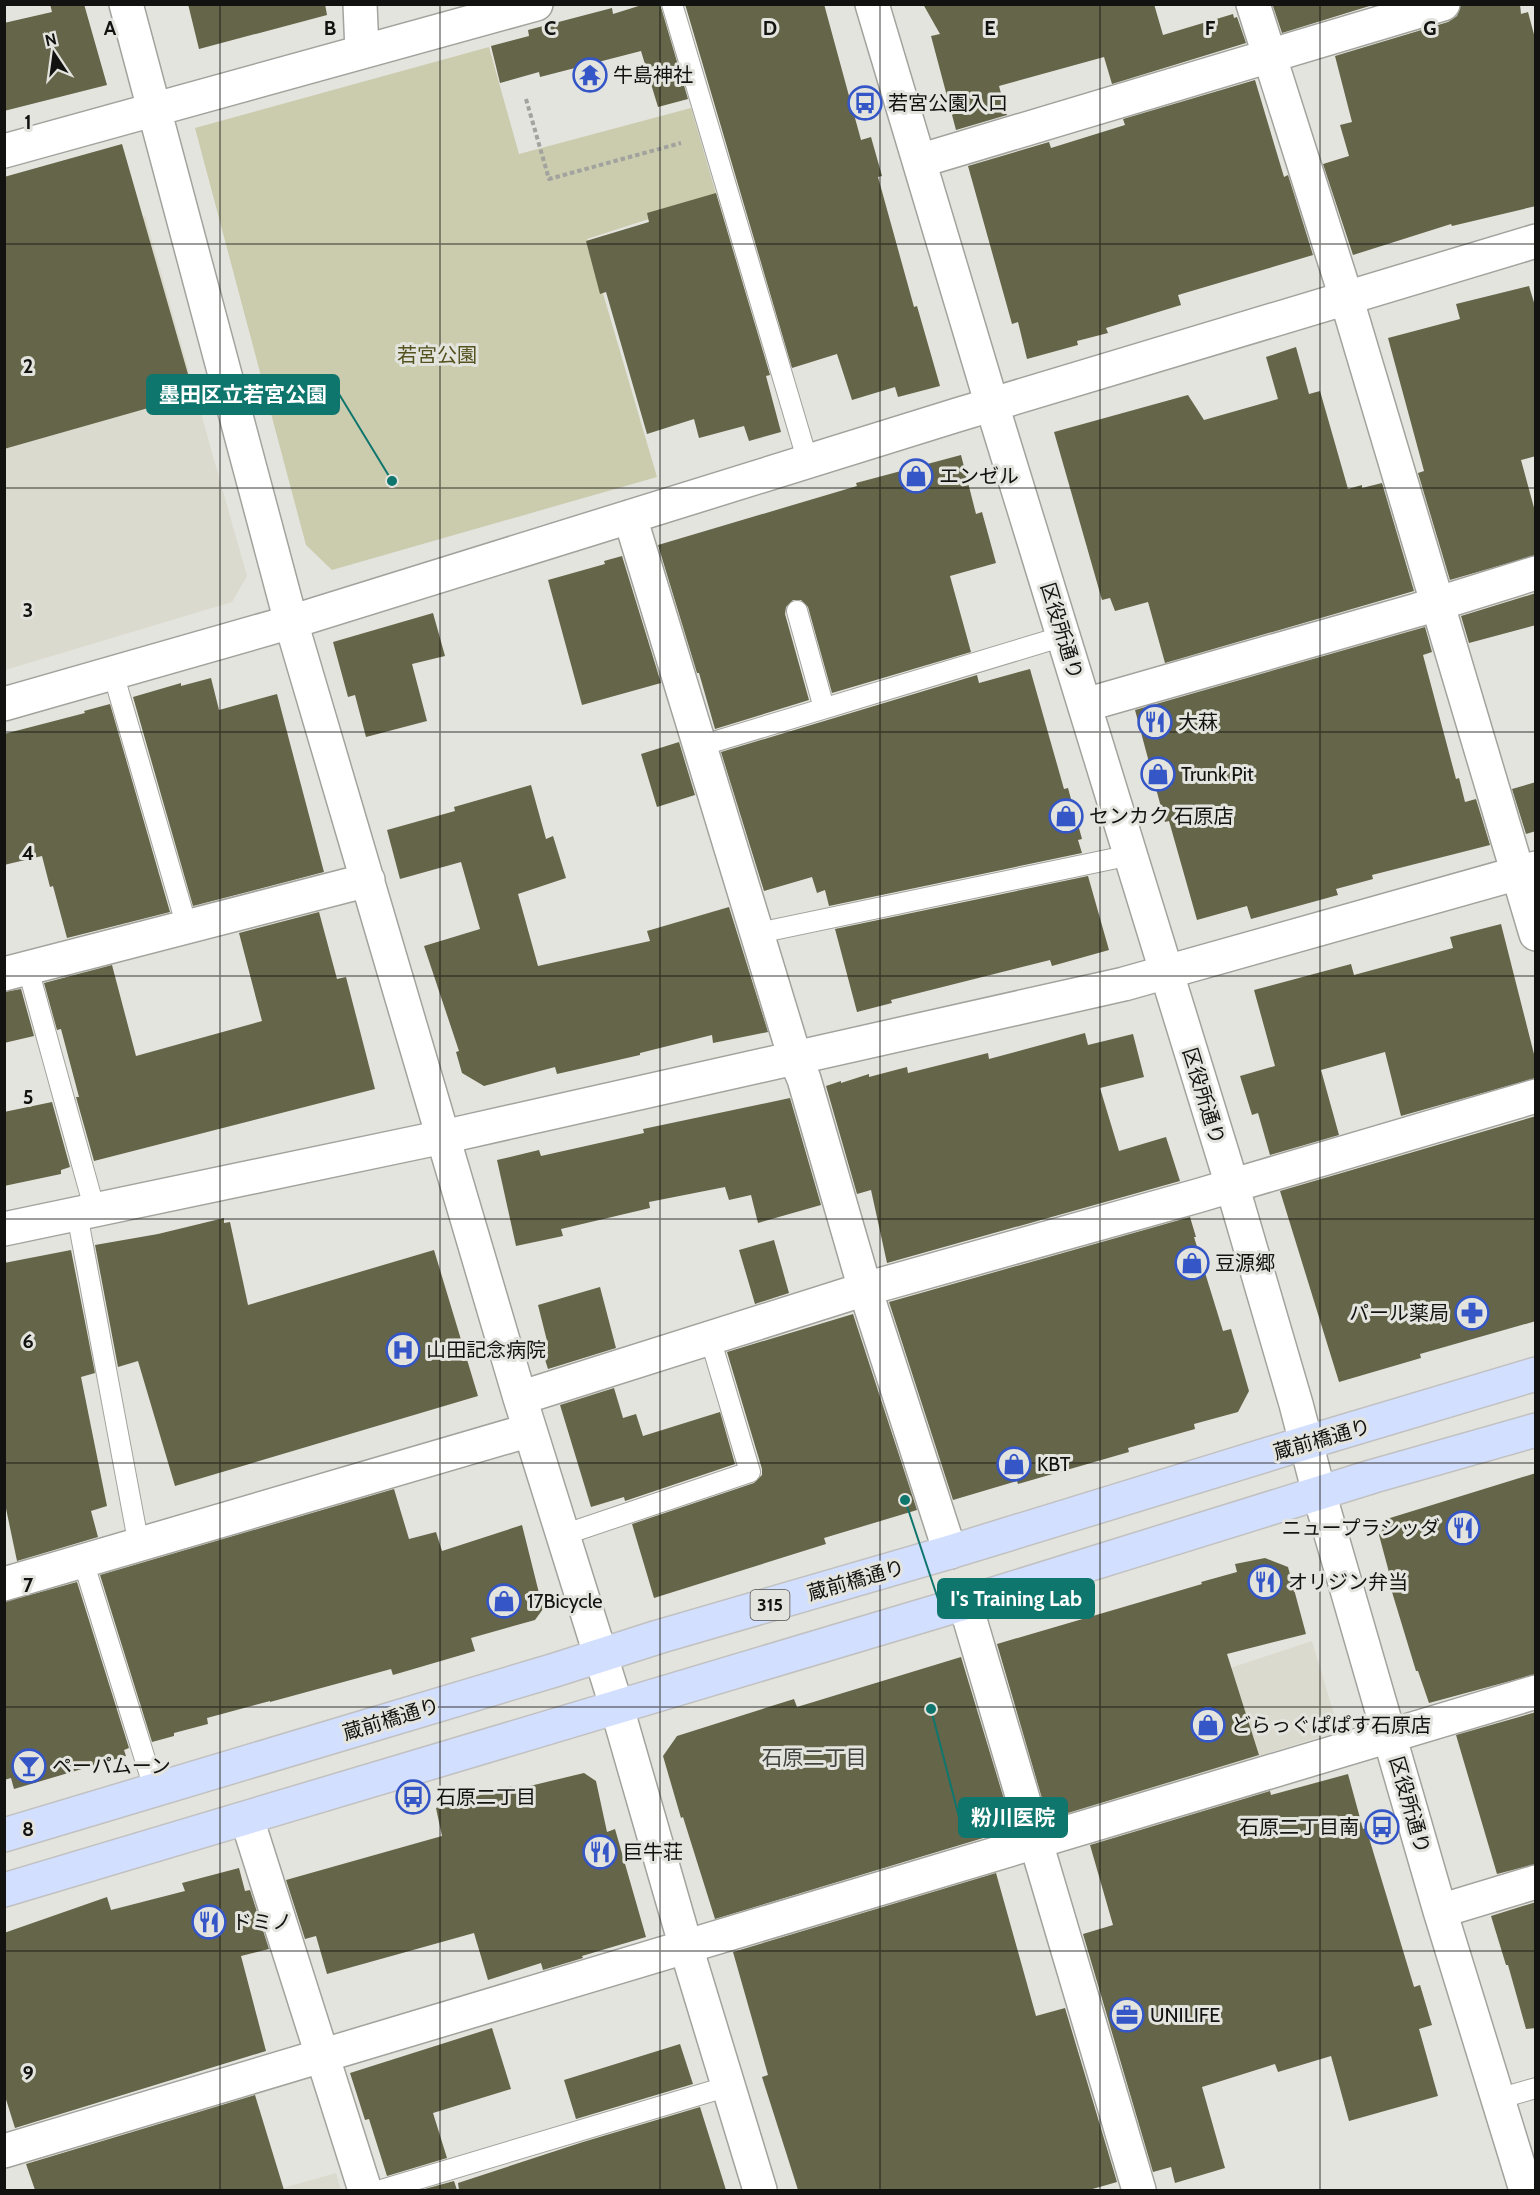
<svg xmlns="http://www.w3.org/2000/svg" width="1540" height="2195" font-family="Cabin,'Noto Sans JP',sans-serif">
	<rect width="100%" height="100%" fill="#e4e4df"/>
	<path fill="#dadace" d="M145,216l102,360 -15,26 -227,68v-412z
		M1312,1641l27,90 -288,90 -20,-63 42,-38z
		M336,2173l5,17h-65z"/>
	<path fill="#cbcbad" d="M489,47l30,107 172,-46 26,89 -130,42 70,238 -325,93 -26,-25 -111,-417z"/>
	<path fill="#656549" d="M50,4h34l23,81 -103,26v-88l48,-11z
		M188,4h137l2,11 -128,34z
		M645,4h15l28,95 -30,8 -17,-56 -101,26 -1,-5 -39,11 -9,-37 38,-10 -1,-6 84,-22 1,6z
		M685,4h139l37,136 10,-3 11,39 -4,1 36,130 3,-1 23,80 -42,11 -3,-10 -43,13 -15,-46 -45,14z
		M923,4h231l9,31 70,-21 1,4 3,-1 9,26 -134,41 -8,-27 -105,29 8,29 -51,15 -25,-94 9,-2z
		M1280,4h96l-94,29 -9,-27z
		M1461,4h59l1,10 7,-2 8,30v164l-84,20 -1,-2 -98,31 -30,-91 26,-8 -9,-31 12,-3 -17,-66 113,-34 9,-6z
		M1255,80l29,97 4,-2 25,80 -135,40 3,10 -75,23 2,5 -31,8 1,4 -51,14 -9,-37 -6,2 -44,-158 81,-24 2,6 74,-23 -2,-6z
		M122,144l72,251 -190,54v-272z
		M716,193l54,182 -4,1 15,56 -32,9 -5,-15 -45,12 -5,-19 -47,15 -41,-142 -6,2 -14,-53 63,-19 -2,-9z
		M1529,286l7,23v147l-15,4 15,55v40l-86,25 -32,-107 6,-2 -36,-133 72,-19 -4,-15z
		M1296,347l13,47 11,-3 28,98 14,-4v3l20,-5 32,108 -249,72 -17,-61 -33,9 -5,-13 -8,2 -48,-168 134,-37 16,25 74,-21 -12,-42z
		M961,455l15,59 6,-2 14,51 -46,13 21,76 -139,41 -24,-86 -7,-7h-8l-7,7 -1,7 24,86 -94,29 -16,-56h-2l-39,-128 199,-59 -1,-3z
		M622,556l39,127 -79,22 -34,-125 57,-16 -1,-3z
		M1536,593v32l-67,18 -8,-27z
		M433,613l12,43 -33,8 15,57 -61,16 -11,-42 -7,2 -15,-55z
		M1425,627l7,25 -9,3 33,124 3,-1 6,24 11,-3 14,46 -118,30 1,4 -37,10 2,6 -87,24 -4,-13 -50,14 -28,-99 -4,1 -30,-112z
		M1030,669l34,120 4,-1 14,51 -4,1 4,13 -253,53 -4,-16 -8,3 -5,-16 -48,14 -43,-139 256,-77 2,8z
		M211,678l8,32 58,-16 47,178 -131,34 -60,-209 48,-14v3z
		M110,704l60,208 -103,26 -14,-52 -3,1 -8,-31 -38,9v-131l81,-21 -1,-2z
		M679,742l16,53 -38,12 -16,-53z
		M1536,782v49l-10,3 -14,-45z
		M531,785l15,54 7,-3 13,42 -48,16 20,72 112,-25 -3,-10 82,-24 39,125 -55,11 -1,-8 -72,18v2l-83,19 -2,-7 -71,19 -22,-13 -6,-21 3,-1 -35,-105 56,-17 -19,-67 -61,17 -13,-49 68,-19 -1,-4z
		M1088,876l21,74 -57,16 -2,-6 -159,40 1,3 -35,9 -22,-83z
		M319,912l18,67 9,-2 29,112 -281,72 -18,-64h3l-18,-68 -4,1 -13,-47 68,-18 24,91 126,-35 -23,-88z
		M1501,924l35,138v16l-135,38 -16,-64 -64,18 18,65 -69,20 -12,-42 -6,2 -12,-39 35,-10 -21,-76 97,-26 3,11 99,-27 -3,-11z
		M21,989l13,47 -30,7v-51z
		M1085,1033l3,12 45,-11 11,43 -44,11 19,63 47,-14 14,44 -293,82 -16,-73 -14,4 -31,-108 15,-5v2l28,-9v3l38,-10 1,6 80,-20 1,6z
		M790,1098l31,107 -63,18 -7,-28 -22,5 -4,-13 -76,15 1,6 -89,21 2,7 -47,10 -19,-86 42,-10 2,6 103,-23 -1,-4z
		M52,1102l18,65 -9,3v4l-57,12v-74z
		M1536,1116v205l-116,33 1,4 -82,24 -59,-191z
		M1190,1217l6,20h-2l29,94 8,-2 18,62 -11,21 -44,12 1,5 -67,19 1,4 -111,32 -1,-3 -64,19 -64,-198z
		M224,1218v5l6,-1 18,83 186,-55 44,146 -303,90 -37,-125 -20,6 -23,-122 63,-11z
		M774,1240l15,53 -34,11 -16,-54z
		M71,1250l24,123 -14,4 26,129 -16,5 7,26 -81,24 -13,-62v-236z
		M600,1287l16,61 -68,21 -7,-22 7,-2 -10,-40z
		M853,1314l64,196 -93,28 2,6 -172,54 -22,-74 122,-41 8,-8v-6l-35,-117z
		M614,1388l9,30 13,-4 7,22 77,-24 15,52 -110,37 -1,-4 -33,10 -31,-102z
		M1536,1473v201l-107,29 -11,-32h-2l-24,-79 2,-1 -15,-56 11,-17z
		M394,1489l15,50 27,-7 6,19 80,-26 21,84 -8,11 -64,18 4,13 -82,24 -2,-6 -121,33v-1l-63,17 1,6 -34,9v3l-22,6 -52,-167z
		M1265,1558l23,9 18,67 -79,20 32,101 -211,64 -51,-175 205,-60 -1,-2 36,-10 -2,-8z
		M77,1582l52,166 -5,2 2,6 -112,33 -3,-11 -7,2v-178z
		M961,1657l52,172 -298,90 -32,-102 -2,1 -18,-62 14,-20 117,-37 3,8z
		M1536,1712v152l-39,10 -41,-139z
		M584,1773l12,8 11,51 8,-3 31,108 -64,19 1,2 -40,12 -2,-7 -53,17 -14,-47 -147,41 -11,-38 -11,3 -19,-59 156,-44 -6,-28 75,-22 2,4z
		M1348,1774l15,55 3,-1 48,159 6,-2 12,40 -13,4 19,67 -89,25 -18,-65 -53,16 -3,-8 -73,23 23,81 -50,15 -4,-16 -18,5 -70,-238 30,-9 -23,-80 180,-54 1,4z
		M239,1868l6,23 5,-1 19,59 -28,7 25,95 -251,77 -11,-35v-160l103,-36 4,13 74,-19 -3,-8z
		M996,1873l40,143 29,-8 52,174 -28,8h-291l-36,-113 6,-2 -35,-123z
		M1536,1902v126l-10,1 -18,-64h-2l-15,-49z
		M492,2028l19,61 -78,24 14,45 -60,18 -18,-57 -4,1 -15,-47z
		M680,2044l13,40 -117,35 -12,-39z
		M255,2095l29,95h-249l-9,-26z
		M700,2107l26,83h-267l-1,-7 125,-41z
		M454,2181l3,9h-36z"/>
	<g fill="none" stroke-linecap="round" stroke-linejoin="round">
		<defs>
			<path id="service" d="M672,4l136,458
				M797,611l27,97
				M113,673l74,254
				M700,746l364,-110
				M758,933l373,-78
				M28,969l67,242
				M77,1214l62,332
				M563,1535l187,-63 -40,-134
				M83,1561l72,230
				M1497,2099l39,-11
				M381,2190l348,-104"/>
			<path id="minor" d="M126,4l165,618 229,776 97,310 69,239 74,243
				M360,4l2,47
				M872,4l120,401 240,780 64,219 23,89 121,418 86,279
				M1253,4l93,293 190,637
				M4,151l532,-147
				M919,161l524,-157
				M630,517l165,541 9,21 61,210 85,263
				M1085,705l332,-95 119,-37
				M4,974l364,-94
				M520,1398l345,-109 332,-93 339,-100
				M4,1584l526,-154
				M965,1603l174,587
				M247,1819l118,371
				M1440,1911l96,-29
				M4,2151l1532,-459"/>
			<path id="tertiary" d="M4,704l287,-82 666,-207 579,-174
				M4,1229l439,-92 681,-153 412,-116"/>
			<path id="primary" d="M4,1835l551,-165 103,-33 292,-85 355,-109 231,-69
				M4,1890l961,-287 409,-127 162,-46"/>
		</defs>
		<use href="#service" stroke="#a3a39e" stroke-width="22"/>
		<use href="#minor" stroke="#a3a39e" stroke-width="36"/>
		<use href="#tertiary" stroke="#a3a39e" stroke-width="36"/>
		<use href="#primary" stroke="#c1c1c1" stroke-width="36"/>
		<path stroke="#a2a29e" stroke-width="4" stroke-dasharray="4.5 3" stroke-linecap="butt" d="M526,99l23,80 132,-36"/>
		<use href="#service" stroke="#fff" stroke-width="20"/>
		<use href="#minor" stroke="#fff" stroke-width="33"/>
		<use href="#tertiary" stroke="#fff" stroke-width="33"/>
		<use href="#primary" stroke="#d3dffe" stroke-width="33"/>
	</g>
	<path fill="none" stroke="#121211" stroke-width="1.5" stroke-opacity="0.55" d="M220,4v2186M440,4v2186M660,4v2186M880,4v2186M1100,4v2186M1320,4v2186M4,244h1532M4,488h1532M4,732h1532M4,976h1532M4,1219h1532M4,1463h1532M4,1707h1532M4,1951h1532"/>
	<defs>
		<symbol id="temple-ring" viewBox="-11 -11 22 22"><circle r="9.5" fill="#e4e4df" stroke="#3556c7" stroke-width="1.5"/><path d="M0-6L5-2H3V0L6.5 2.5H4V6H1.5V3h-3V6H-4V2.5H-6.5L-3 0V-2H-5Z" fill="#3556c7"/></symbol>
		<symbol id="bus-ring" viewBox="-11 -11 22 22"><circle r="9.5" fill="#e4e4df" stroke="#3556c7" stroke-width="1.5"/><path d="M-5-6H5V4H4V6H2V4H-2V6H-4V4H-5ZM-3.5-4V0h7V-4ZM-3.5 1.2v1.5H-2V1.2ZM2 1.2v1.5H3.5V1.2Z" fill="#3556c7"/></symbol>
		<symbol id="shop-ring" viewBox="-11 -11 22 22"><circle r="9.5" fill="#e4e4df" stroke="#3556c7" stroke-width="1.5"/><path d="M-5-2.5h2.3a2.7 3.5 0 0 1 5.4 0H5L5.5 6h-11ZM-1.5-2.5h3a1.5 2.3 0 0 0-3 0Z" fill="#3556c7"/></symbol>
		<symbol id="restaurant-ring" viewBox="-11 -11 22 22"><circle r="9.5" fill="#e4e4df" stroke="#3556c7" stroke-width="1.5"/><path d="M-5-6h1v4h1v-4h1v4h1v-4h1v5L-1.5 .5V6h-2V.5L-5-1ZM5-6V6H3V1.5H1.5Q1.5-4 5-6Z" fill="#3556c7"/></symbol>
		<symbol id="pharmacy-ring" viewBox="-11 -11 22 22"><circle r="9.5" fill="#e4e4df" stroke="#3556c7" stroke-width="1.5"/><path d="M-2-6h4v4h4v4h-4v4h-4v-4h-4v-4h4Z" fill="#3556c7"/></symbol>
		<symbol id="hospital-ring" viewBox="-11 -11 22 22"><circle r="9.5" fill="#e4e4df" stroke="#3556c7" stroke-width="1.5"/><path d="M-5-5h3v3.5h4V-5h3V5h-3V1.5h-4V5h-3Z" fill="#3556c7"/></symbol>
		<symbol id="bar-ring" viewBox="-11 -11 22 22"><circle r="9.5" fill="#e4e4df" stroke="#3556c7" stroke-width="1.5"/><path d="M-6-5H6L.8 .8V4.5H3.5V6h-7V4.5H-.8V.8Z" fill="#3556c7"/></symbol>
		<symbol id="office-ring" viewBox="-11 -11 22 22"><circle r="9.5" fill="#e4e4df" stroke="#3556c7" stroke-width="1.5"/><path d="M-6-3h4V-5.5h4V-3h4V5H-6ZM-1-4.5V-3h2v-1.5ZM-6 0V1H6V0Z" fill="#3556c7"/></symbol>
	</defs>
	<g fill-rule="evenodd">
		<use href="#temple-ring" x="571" y="56" width="38" height="38"/>
		<use href="#bus-ring" x="846" y="84" width="38" height="38"/>
		<use href="#shop-ring" x="897" y="457" width="38" height="38"/>
		<use href="#restaurant-ring" x="1136" y="703" width="38" height="38"/>
		<use href="#shop-ring" x="1139" y="755" width="38" height="38"/>
		<use href="#shop-ring" x="1047" y="797" width="38" height="38"/>
		<use href="#shop-ring" x="1173" y="1244" width="38" height="38"/>
		<use href="#pharmacy-ring" x="1453" y="1294" width="38" height="38"/>
		<use href="#hospital-ring" x="384" y="1331" width="38" height="38"/>
		<use href="#shop-ring" x="995" y="1445" width="38" height="38"/>
		<use href="#restaurant-ring" x="1444" y="1509" width="38" height="38"/>
		<use href="#restaurant-ring" x="1246" y="1563" width="38" height="38"/>
		<use href="#shop-ring" x="485" y="1582" width="38" height="38"/>
		<use href="#shop-ring" x="1189" y="1706" width="38" height="38"/>
		<use href="#bar-ring" x="10" y="1747" width="38" height="38"/>
		<use href="#bus-ring" x="394" y="1778" width="38" height="38"/>
		<use href="#bus-ring" x="1363" y="1808" width="38" height="38"/>
		<use href="#restaurant-ring" x="581" y="1833" width="38" height="38"/>
		<use href="#restaurant-ring" x="190" y="1903" width="38" height="38"/>
		<use href="#office-ring" x="1108" y="1996" width="38" height="38"/>
	</g>
	<g text-anchor="middle" stroke-width="6" stroke-linejoin="round" paint-order="stroke">
		<rect fill="#e4e4df" stroke="#51514f" stroke-width="1.5" x="750.5" y="1590" width="39" height="30" rx="4.5"/>
		<g font-size="18" font-weight="bold" fill="#121211">
			<text x="770" y="1611">315</text>
		</g>
		<g font-size="20" fill="#121211" stroke="#e4e4df" text-anchor="start">
			<text x="613" y="82">牛島神社</text>
			<text x="888" y="110">若宮公園入口</text>
			<text x="939" y="483">エンゼル</text>
			<text x="1178" y="729">大菻</text>
			<text x="1181" y="781">Trunk Pit</text>
			<text x="1089" y="823">センカク 石原店</text>
			<text x="1215" y="1270">豆源郷</text>
			<text x="1449" y="1320" text-anchor="end">パール薬局</text>
			<text x="426" y="1357">山田記念病院</text>
			<text x="1037" y="1471">KBT</text>
			<text x="1440" y="1535" text-anchor="end">ニュープラシッダ</text>
			<text x="1288" y="1589">オリジン弁当</text>
			<text x="527" y="1608">17Bicycle</text>
			<text x="1231" y="1732">どらっぐぱぱす石原店</text>
			<text x="52" y="1773">ペーパムーン</text>
			<text x="436" y="1804">石原二丁目</text>
			<text x="1359" y="1834" text-anchor="end">石原二丁目南</text>
			<text x="623" y="1859">巨牛荘</text>
			<text x="232" y="1929">ドミノ</text>
			<text x="1150" y="2022">UNILIFE</text>
		</g>
		<g font-size="20" fill="#54531f" stroke="#e4e4df">
			<text x="437" y="362">若宮公園</text>
		</g>
		<g font-size="20" fill="#121211" stroke="#e4e4df">
			<text transform="translate(1062 631) rotate(73)" y="7">区役所通り</text>
			<text transform="translate(1204 1096) rotate(73)" y="7">区役所通り</text>
			<text transform="translate(1322 1439) rotate(-16)" y="7">蔵前橋通り</text>
			<text transform="translate(856 1580) rotate(-16)" y="7">蔵前橋通り</text>
			<text transform="translate(391 1719) rotate(-17)" y="7">蔵前橋通り</text>
			<text transform="translate(1410 1805) rotate(74)" y="7">区役所通り</text>
		</g>
		<g font-size="21" fill="#42423e" stroke="#e4e4df">
			<text x="814" y="1765">石原二丁目</text>
		</g>
	</g>
	<g font-size="20" text-anchor="middle" font-weight="bold" fill="#121211" stroke="#e4e4df" stroke-width="6" stroke-linejoin="round" paint-order="stroke">
		<text x="110" y="35">A</text>
		<text x="330" y="35">B</text>
		<text x="550" y="35">C</text>
		<text x="770" y="35">D</text>
		<text x="990" y="35">E</text>
		<text x="1210" y="35">F</text>
		<text x="1430" y="35">G</text>
		<text x="28" y="129">1</text>
		<text x="28" y="373">2</text>
		<text x="28" y="617">3</text>
		<text x="28" y="860">4</text>
		<text x="28" y="1104">5</text>
		<text x="28" y="1348">6</text>
		<text x="28" y="1592">7</text>
		<text x="28" y="1836">8</text>
		<text x="28" y="2080">9</text>
	</g>
	<path fill="none" stroke="#0f766e" stroke-width="2" d="M392 481L339 394M905 1500L938 1599M931 1709L959 1817"/>
	<g fill="#0f766e" stroke="#e4e4df" stroke-width="2">
		<circle cx="392" cy="481" r="6"/>
		<circle cx="905" cy="1500" r="6"/>
		<circle cx="931" cy="1709" r="6"/>
	</g>
	<g fill="#0f766e" stroke="#0f766e" stroke-width="2">
		<rect x="147" y="375" width="192" height="39" rx="6"/>
		<rect x="938" y="1579" width="156" height="39" rx="6"/>
		<rect x="959" y="1798" width="108" height="39" rx="6"/>
	</g>
	<g font-size="21" text-anchor="middle" font-weight="bold" fill="#fff">
		<text x="243" y="402">墨田区立若宮公園</text>
		<text x="1016" y="1606">I's Training Lab</text>
		<text x="1013" y="1825">粉川医院</text>
	</g>
	<rect width="1540" height="2195" fill="none" stroke="#121211" stroke-width="12"/>
	<g transform="translate(54 54) rotate(347)" stroke="#e4e4df" stroke-width="4.5" paint-order="stroke">
	<path d="M0-4.5L10 22L0 15L-10 22Z" fill="#121211"/>
	<text y="-9" font-size="16" font-weight="bold" text-anchor="middle" fill="#121211">N</text>
	</g>
</svg>
